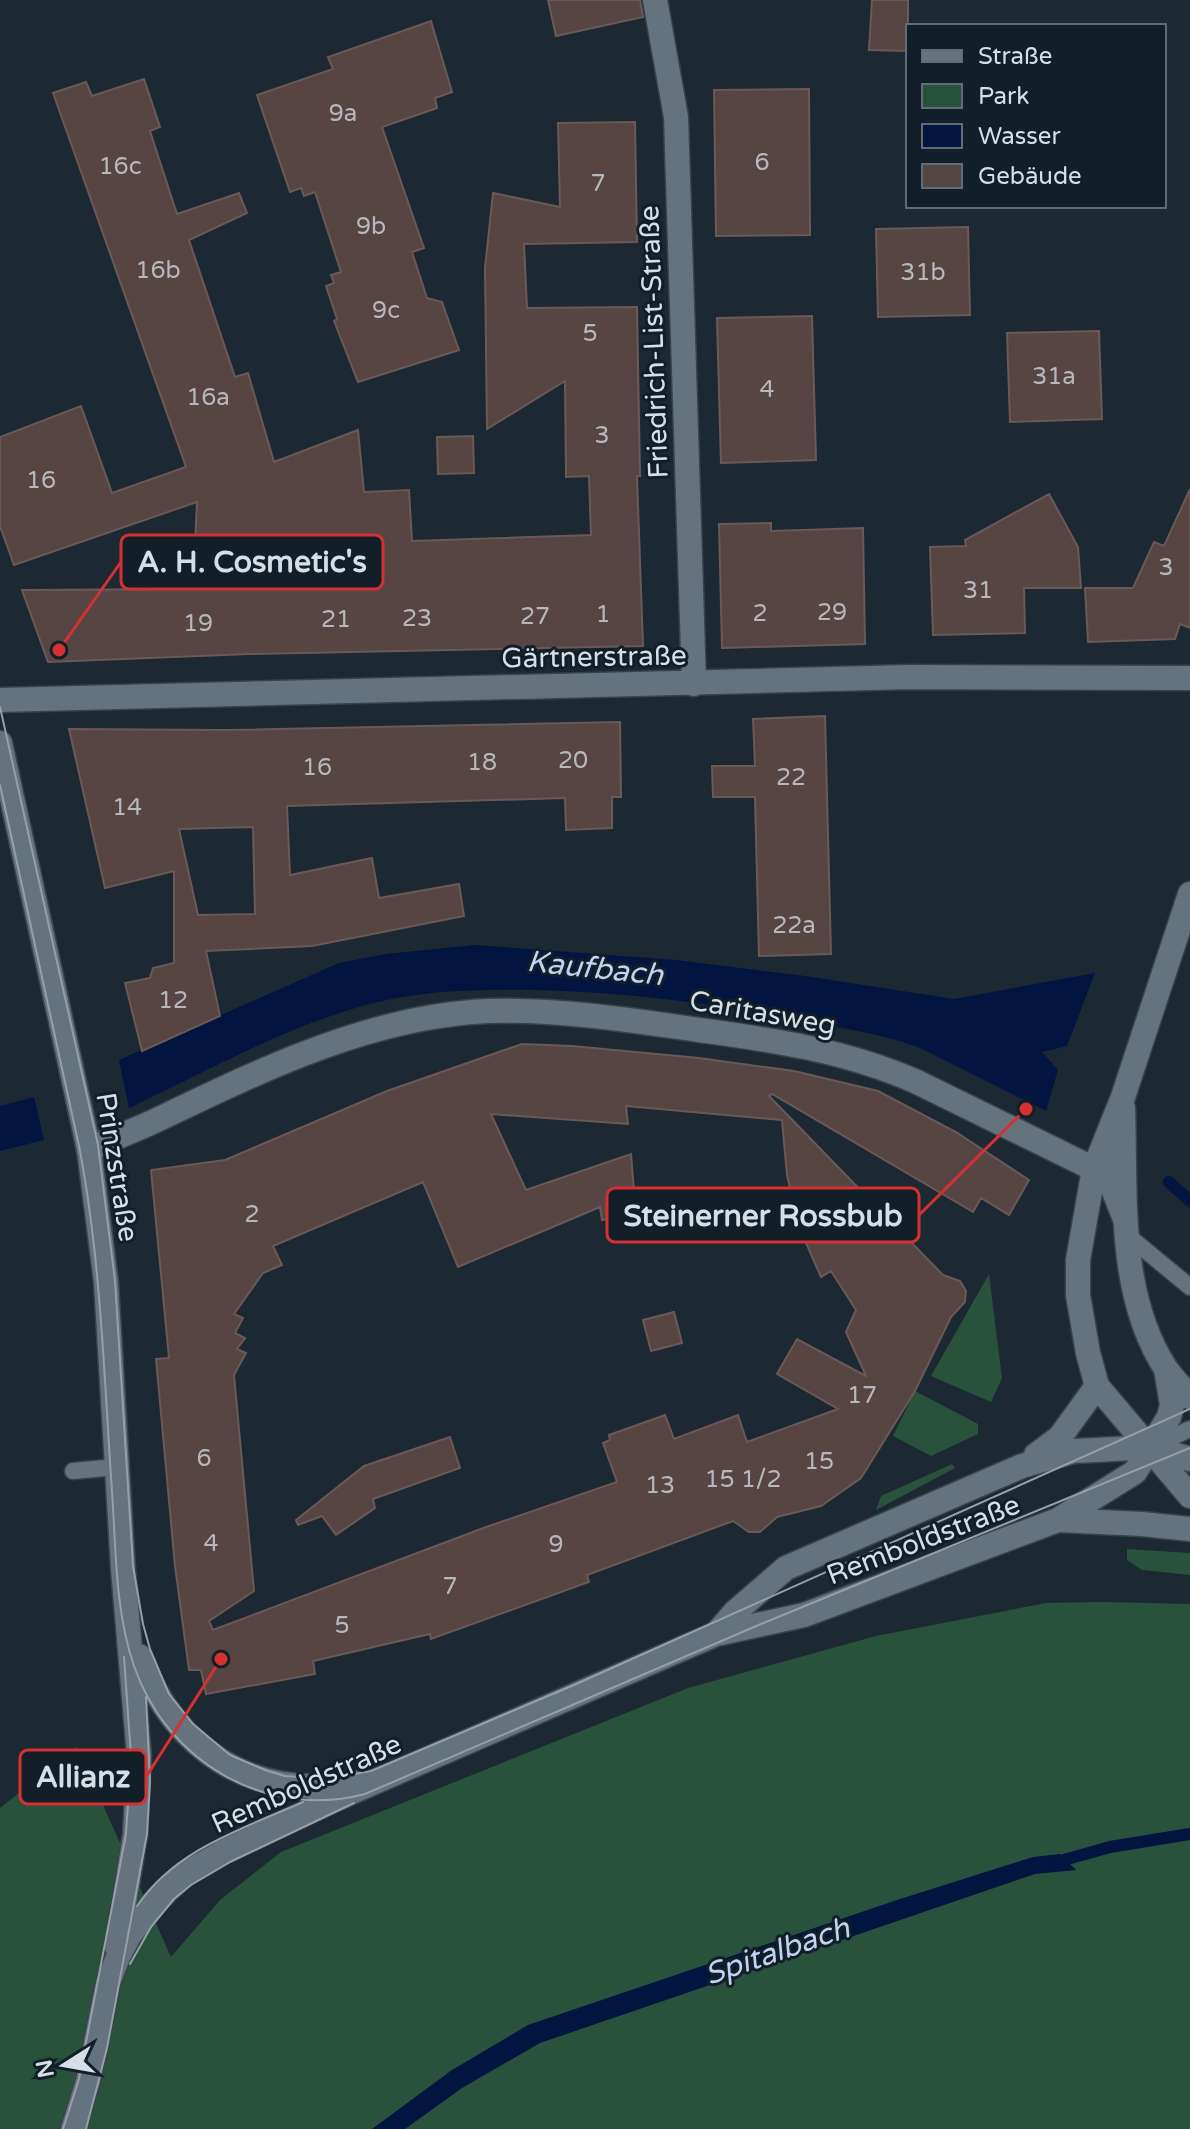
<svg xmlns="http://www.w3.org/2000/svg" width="1190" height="2129" font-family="'Varela Round',sans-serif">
	<rect width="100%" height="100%" fill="#1c2932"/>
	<path fill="#28523c" d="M989,1274l13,104 -11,24 -60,-26z
		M915,1391l63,33v10l-47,22 -38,-20z
		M952,1464l3,4 -79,42 5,-14z
		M1127,1549l63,4v22l-48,-5 -15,-10z
		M1103,1602l87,2v525h-1190v-321l77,-61 94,210 49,-57 61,-48 407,-164 188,-52 170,-33z"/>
	<path fill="#021440" d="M475,945l201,15 129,16 149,23 141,-26 -28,73 -25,6 16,18 -12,41 -128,-64c-40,-14 -82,-20 -124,-28 -85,-16 -172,-27 -258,-29 -59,-1 -117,0 -174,16 -81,23 -157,66 -233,102l-10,-48 220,-97 47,-9z
		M34,1097l10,43 -44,11v-45z
		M1060,1854l16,16 -41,4 -495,169 -78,45 -57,41h-33l80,-59 76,-45 369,-125 136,-43z"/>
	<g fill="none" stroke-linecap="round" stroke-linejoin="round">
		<path stroke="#021440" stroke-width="12" d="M1169,1182l21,19
			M1053,1863l57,-16 80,-13"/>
	</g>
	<path fill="#564543" stroke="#6b5957" stroke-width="2" fill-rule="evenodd" d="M548,0h92l3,17 -87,19z
		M872,0h36v51l-39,-1z
		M431,21l21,71 -17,6 2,10 -55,19 42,121 -12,4 15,46 15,4 17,48 -101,32 -24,-61 3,-2 -11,-33 8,-3 -3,-8 10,-3 -26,-80 -11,4 -3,-8 -11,4 -33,-97 76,-26 -5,-12z
		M144,79l16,48 -10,4 27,83 62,-21 8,20 -58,27 46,137 13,-4 26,89 84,-32 6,62 45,-2 3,51 179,-6 -2,-59 -23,1 -1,-96 -78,48 -2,-161 8,-75 67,14 -2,-84 77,-1 2,120 -113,2 3,64 110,-1 3,169h-3l6,170 -393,8 -202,8 -26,-72 171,-1 4,-87 -183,63 -14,-39v-89l81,-31 31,87 74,-26 -133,-374 33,-11 6,14z
		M809,89l1,146 -94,1 -2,-146z
		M968,227l2,88 -92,2 -2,-88z
		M812,316l4,144 -95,3 -4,-145z
		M1099,331l3,88 -92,3 -3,-89z
		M473,436l1,37 -36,1 -1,-37z
		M1190,489v139l-10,-4 -5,15 -87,3 -3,-54h48l21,-46 10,4z
		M1049,494l29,53 3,41h-57l1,45 -92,2 -3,-88 36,-1 -1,-6z
		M771,523v8l92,-3 2,116 -143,4 -3,-124z
		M825,716l6,238 -72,2 -4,-159h-42l-1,-31h43l-2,-47z
		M620,722l1,75h-9v31l-46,2 -1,-32 -278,8 3,69 82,-17 7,40 80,-14 5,32 -152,30 -106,5 14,65 -78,35 -17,-68 25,-5 3,-10 21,-5v-92l-69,17 -36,-159 157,1zM253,827l2,87 -57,1 -19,-86z
		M522,1044l50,2 127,12 95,13 84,20 78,41 73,48 -20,35 -28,-17 -8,14 -201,-118 -3,2 174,179 17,6 6,10 -1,11 -14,15 -36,74 -54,87 -40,28 -44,11 -17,15h-11l-16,-11 -146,54 2,7 -158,57 -1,-5 -117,27 2,13 -109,20 -5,-24h-12l-14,-104 -19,-207 13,-1 -18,-188 74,-10 162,-69zM626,1106l156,14 5,55 12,52 22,50 10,-6 25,39 -10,22 20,44 -69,-37 -20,35 61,35 -91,33 -9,-27 -64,24 -9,-24 -56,20 1,5 -7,3 14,39 -131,45 -273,103 -4,-9 45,-30 -20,-216 12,-22 -9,-4 8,-11 -10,-5 8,-15 -9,-4 29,-41 19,-8 -9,-19 150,-64 35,85 142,-60 2,13 34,-5 -5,-61 -105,36 -35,-76 137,10z
		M674,1312l8,31 -31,8 -8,-31z
		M450,1437l10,31 -87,31 2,9 -39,27 -14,-19 -24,9 -2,-5 68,-54z"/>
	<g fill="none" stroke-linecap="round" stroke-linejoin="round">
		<defs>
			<path id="lane" d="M1115,1158l-5,34 17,43 63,52
				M1151,1447l39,-18
				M73,1471l43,-4"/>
			<path id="street" d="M655,0l21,117 18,567
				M0,700l910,-23 280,1
				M89,1150c23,-12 48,-20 72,-32 102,-49 211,-102 327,-107 70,-2 142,9 211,19 75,10 148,21 218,52l177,87"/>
			<path id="secondary" d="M0,743l89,407 17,132 17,287 16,187 -4,79 -18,112
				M1190,894l-67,203 -29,72 -16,91v35l10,58 9,33 93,110
				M1123,1108c3,85 -6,186 43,261 7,10 16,19 24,28
				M1036,1455l24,-18 37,-51
				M1058,1520l84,4 48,5
				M716,1634l19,-22 51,-44 236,-102 52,-15 22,-1 54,-3 40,12
				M139,1656c37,96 113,144 216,127
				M73,2129l15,-48 20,-98 10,-26 11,-21 25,-33 29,-28 42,-24 106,-50 385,-167 88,-19 254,-95 77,-48 34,-55 3,-12 -6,-36"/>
		</defs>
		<use href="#lane" stroke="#38434b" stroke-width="19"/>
		<use href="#street" stroke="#38434b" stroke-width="27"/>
		<use href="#secondary" stroke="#38434b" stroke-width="27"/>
		<use href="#lane" stroke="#64737e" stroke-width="16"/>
		<use href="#street" stroke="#64737e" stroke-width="24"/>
		<use href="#secondary" stroke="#64737e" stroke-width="24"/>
		<path stroke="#96a0a7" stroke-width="2" d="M0,707l98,438 17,136 18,285 10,58 7,25 19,45 24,30 37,31 35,15 20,6 43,3 43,-8 203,-86 616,-276
			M0,785l79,361c22,113 25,231 33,345 4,58 3,120 22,175 33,96 132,154 231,128l396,-170 429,-176
			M137,1906c39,-57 105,-77 166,-104
			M130,1964l21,-37 23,-28 17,-14 39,-23 124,-59
			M63,2129l16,-50 47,-245 5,-78 -7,-99
			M86,2129l21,-81 40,-214 3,-52 -4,-85"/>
	</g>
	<g text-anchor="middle" stroke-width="6" stroke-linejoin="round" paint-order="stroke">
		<g font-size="24" fill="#b7b8bd">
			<text x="343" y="121">9a</text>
			<text x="762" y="170">6</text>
			<text x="120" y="174">16c</text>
			<text x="598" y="191">7</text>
			<text x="371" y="234">9b</text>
			<text x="158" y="278">16b</text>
			<text x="923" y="280">31b</text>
			<text x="386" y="318">9c</text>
			<text x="590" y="341">5</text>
			<text x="1054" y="384">31a</text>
			<text x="767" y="397">4</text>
			<text x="208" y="405">16a</text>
			<text x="602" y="443">3</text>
			<text x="41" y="488">16</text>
			<text x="1166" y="575">3</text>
			<text x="978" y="598">31</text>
			<text x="832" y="620">29</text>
			<text x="760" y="621">2</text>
			<text x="603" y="622">1</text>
			<text x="535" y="624">27</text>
			<text x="417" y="626">23</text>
			<text x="336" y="627">21</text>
			<text x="198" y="631">19</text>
			<text x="573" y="768">20</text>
			<text x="482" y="770">18</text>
			<text x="317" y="775">16</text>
			<text x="791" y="785">22</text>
			<text x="127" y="815">14</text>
			<text x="794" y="933">22a</text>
			<text x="173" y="1008">12</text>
			<text x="252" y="1222">2</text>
			<text x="862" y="1403">17</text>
			<text x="204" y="1466">6</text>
			<text x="819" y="1469">15</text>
			<text x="743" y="1487">15 1/2</text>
			<text x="660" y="1493">13</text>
			<text x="211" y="1551">4</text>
			<text x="556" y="1552">9</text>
			<text x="450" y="1594">7</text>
			<text x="342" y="1633">5</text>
		</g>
		<g font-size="28" fill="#d7dfe6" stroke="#131f28">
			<text transform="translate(653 342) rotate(-92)" y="10">Friedrich-List-Straße</text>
			<text transform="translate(594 656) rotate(-1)" y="10">Gärtnerstraße</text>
			<text transform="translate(763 1012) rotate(10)" y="10">Caritasweg</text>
			<text transform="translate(118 1167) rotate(81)" y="10">Prinzstraße</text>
			<text transform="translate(923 1539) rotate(-21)" y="10">Remboldstraße</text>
			<text transform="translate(306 1783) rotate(-24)" y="10">Remboldstraße</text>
		</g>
		<g font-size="30" font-style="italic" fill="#c1d2f2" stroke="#131f28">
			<text transform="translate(595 968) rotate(6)" y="10">Kaufbach</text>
			<text transform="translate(777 1951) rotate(-19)" y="10">Spitalbach</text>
		</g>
	</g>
	<path fill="none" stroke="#d63132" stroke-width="3" d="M59 650L121 562M1026 1109L919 1215M221 1659L146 1777"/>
	<g fill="#d63132" stroke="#131f28" stroke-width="3">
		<circle cx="59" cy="650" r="8"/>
		<circle cx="1026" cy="1109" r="8"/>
		<circle cx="221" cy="1659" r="8"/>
	</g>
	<g fill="#131f28" stroke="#d63132" stroke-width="3">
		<rect x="121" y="535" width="262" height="54" rx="8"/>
		<rect x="607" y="1188" width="312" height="54" rx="8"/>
		<rect x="20" y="1750" width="126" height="54" rx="8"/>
	</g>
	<g font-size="30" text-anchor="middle" font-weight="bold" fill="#d7dfe6">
		<text x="252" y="572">A. H. Cosmetic's</text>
		<text x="763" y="1226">Steinerner Rossbub</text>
		<text x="83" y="1787">Allianz</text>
	</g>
	<rect x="906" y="24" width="260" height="184" fill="#131f28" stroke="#616c74" stroke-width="2"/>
	<rect x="922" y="50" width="40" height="12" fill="#64737e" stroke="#616c74" stroke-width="2"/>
	<text x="978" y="64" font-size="24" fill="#d7dfe6">Straße</text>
	<rect x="922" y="84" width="40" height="24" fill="#28523c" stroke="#616c74" stroke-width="2"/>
	<text x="978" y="104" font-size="24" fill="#d7dfe6">Park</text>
	<rect x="922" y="124" width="40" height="24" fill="#021440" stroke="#616c74" stroke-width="2"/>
	<text x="978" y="144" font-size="24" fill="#d7dfe6">Wasser</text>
	<rect x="922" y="164" width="40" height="24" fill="#564543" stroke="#616c74" stroke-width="2"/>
	<text x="978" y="184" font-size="24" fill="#d7dfe6">Gebäude</text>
	<g transform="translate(64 2065) rotate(259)" stroke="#131f28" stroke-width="6" paint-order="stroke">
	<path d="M0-6L14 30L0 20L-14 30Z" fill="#d7dfe6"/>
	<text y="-12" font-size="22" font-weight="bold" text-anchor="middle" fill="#d7dfe6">N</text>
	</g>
</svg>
